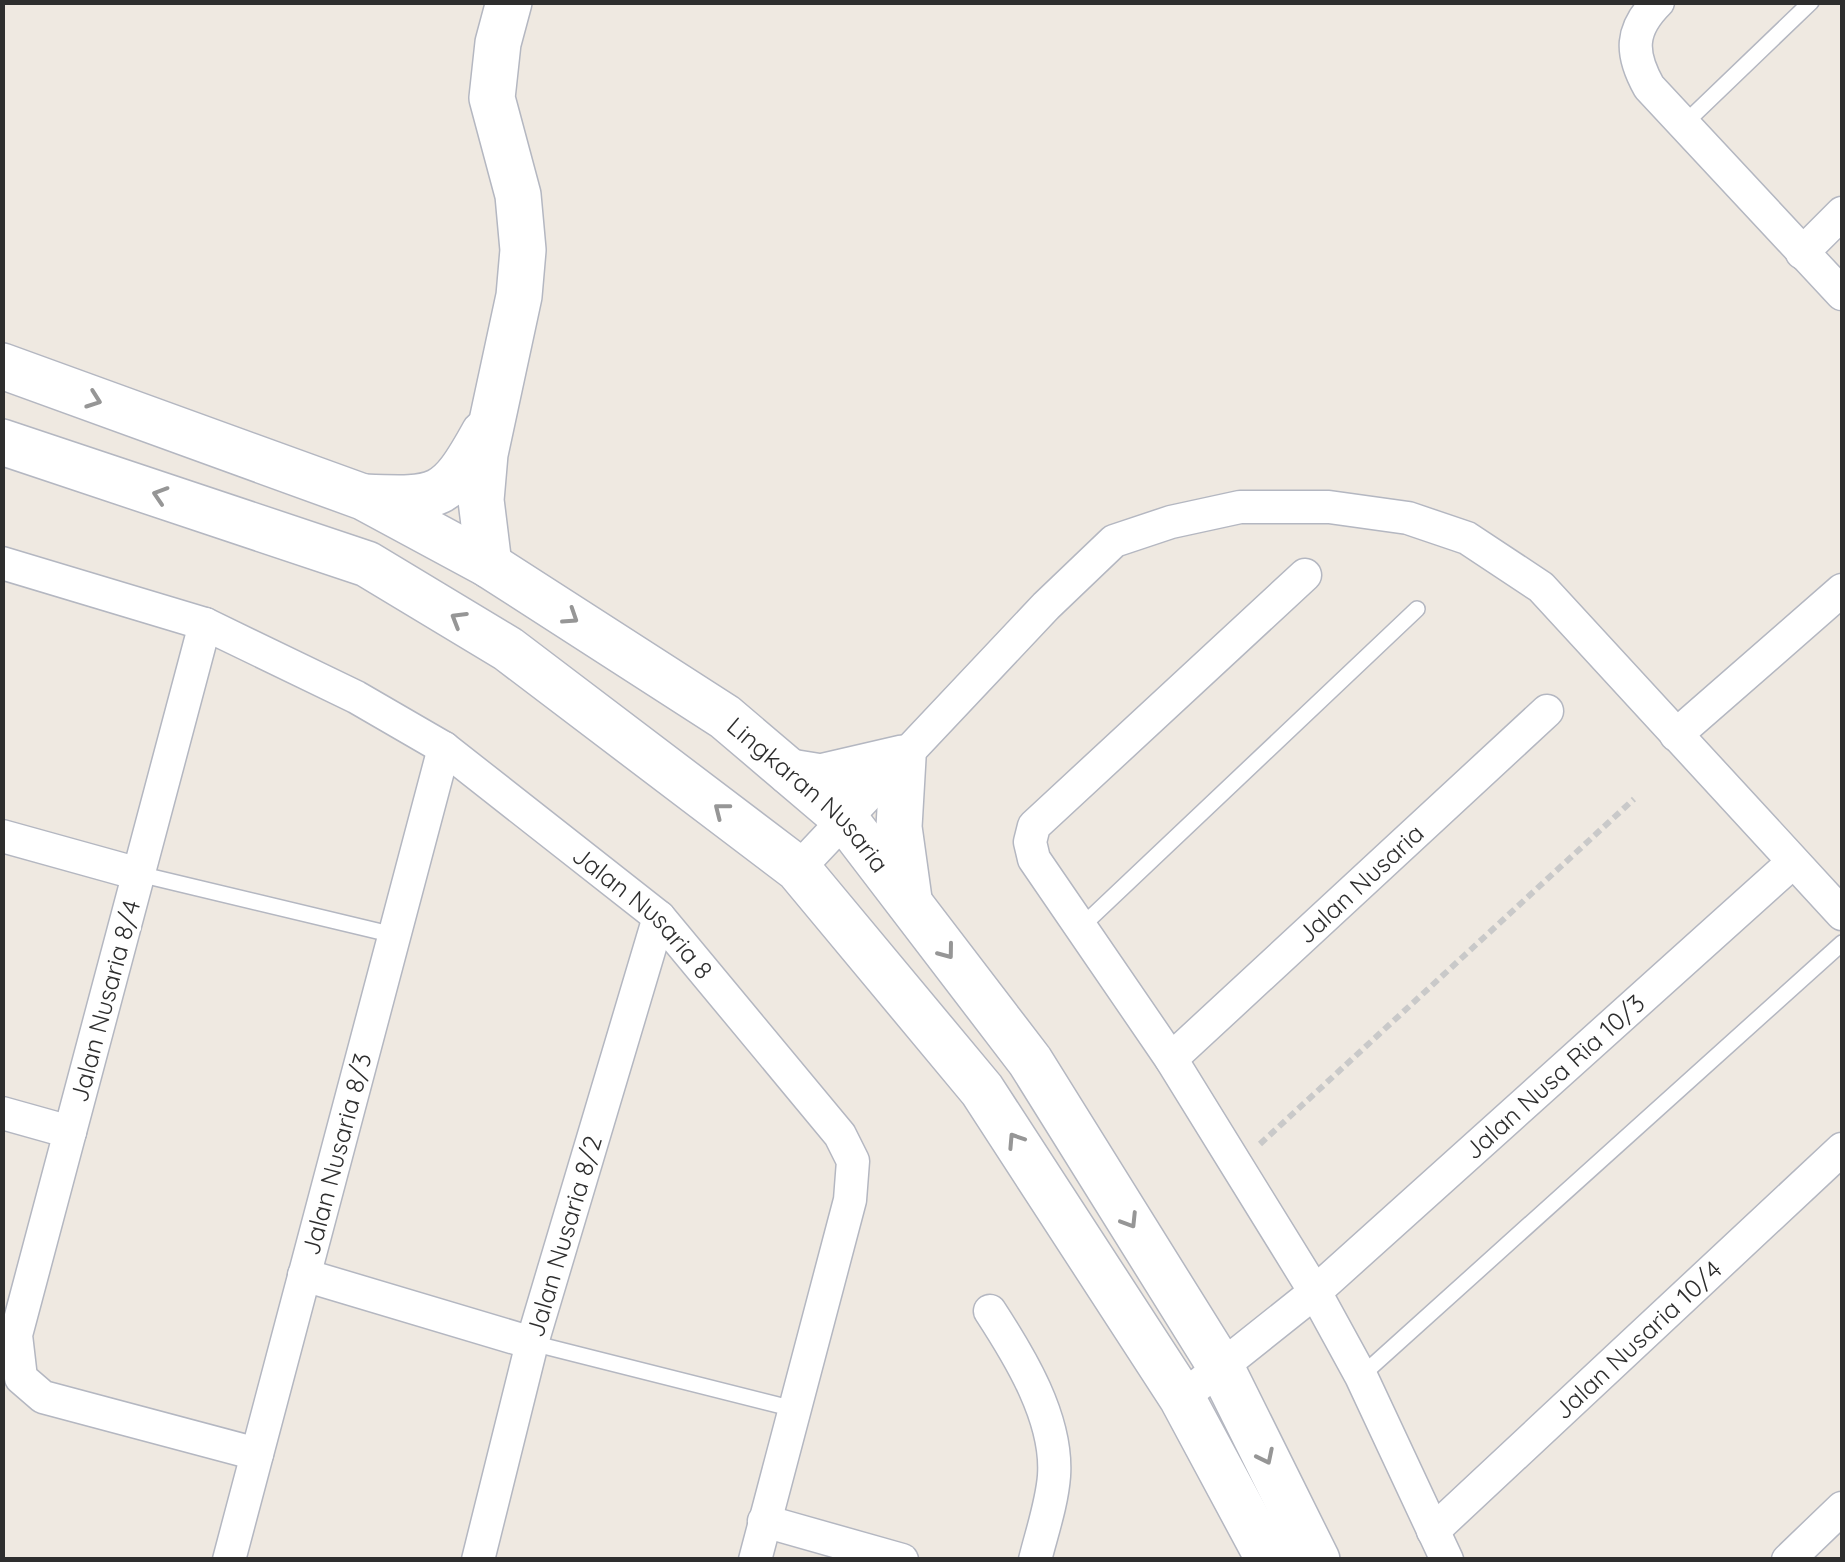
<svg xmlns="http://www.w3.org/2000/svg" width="1845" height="1562" font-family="Quicksand,sans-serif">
	<rect width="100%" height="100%" fill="#efe9e1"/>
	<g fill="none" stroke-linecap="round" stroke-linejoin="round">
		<defs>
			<path id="lane" d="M1684,124l127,-122
				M139,874l255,61
				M1082,926l335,-317
				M532,1343l262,66
				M1361,1376l481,-433"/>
			<g id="street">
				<path d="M1658,2c-28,28 -28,51 -9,85l193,207"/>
				<path d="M1802,253l40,-40"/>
				<path id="s1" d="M2,563l203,61 151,73 88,51 215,169 181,218 13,26 -3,39 -95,360"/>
				<path d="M1305,575l-271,251 -4,16 4,17 137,200 144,233 46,84 86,184"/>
				<path d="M205,624l-189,711 5,43 22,19 214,57"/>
				<path d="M1676,735l166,-145"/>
				<path d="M2,836l137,38"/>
				<path d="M798,869l248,-263 68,-65 57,-19 69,-15h89l79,11 59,20 74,49 301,327"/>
				<path id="s2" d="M1171,1059l376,-348"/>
				<path d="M2,1113l68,19"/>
				<path d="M304,1275l228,68"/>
				<path d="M990,1311c30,46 68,108 64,165 -2,27 -12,56 -19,84"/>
				<path id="s3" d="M1182,1398l133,-106 478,-430"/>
				<path d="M764,1521l138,39"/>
				<path id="s4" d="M1433,1531l409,-382"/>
				<path id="s5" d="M229,1560l215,-812"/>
				<path id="s6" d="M478,1560l54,-217 127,-426"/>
				<path d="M1788,1560l54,-52"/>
			</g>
			<g id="secondary">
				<path id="s7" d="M2,366l361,131 126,68 236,152 120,102 185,242 192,308 95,191"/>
				<path d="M2,442l365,122 141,85 290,220 184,221 200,308 87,162"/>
				<path d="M364,497c75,3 83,3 120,-64"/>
				<path d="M489,565l-8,-65 4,-46 34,-158 4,-46 -5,-55 -26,-97 6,-55 11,-41"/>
				<path d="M790,772l31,5 82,-19 -4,69 10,72"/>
			</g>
		</defs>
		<use href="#lane" stroke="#b4b7c1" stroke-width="18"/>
		<use href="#street" stroke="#b4b7c1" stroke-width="35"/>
		<use href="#secondary" stroke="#b4b7c1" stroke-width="48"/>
		<path stroke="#c9c9c9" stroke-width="6" stroke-dasharray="8 5" stroke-linecap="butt" d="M1260,1144l374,-345"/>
		<use href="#lane" stroke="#fff" stroke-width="15"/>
		<use href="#street" stroke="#fff" stroke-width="32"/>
		<use href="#secondary" stroke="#fff" stroke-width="45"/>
	</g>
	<defs><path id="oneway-chevron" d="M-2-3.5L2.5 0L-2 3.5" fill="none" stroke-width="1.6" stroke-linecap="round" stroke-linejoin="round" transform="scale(2.5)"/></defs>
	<g stroke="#969696">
		<use href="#oneway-chevron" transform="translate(94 400) rotate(20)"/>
		<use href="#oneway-chevron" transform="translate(160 495) rotate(-162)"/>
		<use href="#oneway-chevron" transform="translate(571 617) rotate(33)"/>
		<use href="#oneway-chevron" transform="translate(458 619) rotate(-149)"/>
		<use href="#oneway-chevron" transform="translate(721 810) rotate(-142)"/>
		<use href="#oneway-chevron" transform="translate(947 952) rotate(53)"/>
		<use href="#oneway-chevron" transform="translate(1015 1140) rotate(-123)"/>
		<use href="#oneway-chevron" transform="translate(1130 1221) rotate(58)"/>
		<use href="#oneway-chevron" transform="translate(1266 1457) rotate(64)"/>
	</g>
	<g text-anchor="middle" stroke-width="8" stroke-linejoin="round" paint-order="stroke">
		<g font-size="25" fill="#2e2e2e" stroke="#fff">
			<text dy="9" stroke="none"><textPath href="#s7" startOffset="922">Lingkaran Nusaria</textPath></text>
			<text dy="9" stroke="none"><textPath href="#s2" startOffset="258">Jalan Nusaria</textPath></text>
			<text dy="9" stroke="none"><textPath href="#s1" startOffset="740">Jalan Nusaria 8</textPath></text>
			<text transform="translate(105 1001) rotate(-75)" y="9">Jalan Nusaria 8/4</text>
			<text dy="9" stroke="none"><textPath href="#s3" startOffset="492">Jalan Nusa Ria 10/3</textPath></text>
			<text dy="9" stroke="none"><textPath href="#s5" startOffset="420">Jalan Nusaria 8/3</textPath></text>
			<text dy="9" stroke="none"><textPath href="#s6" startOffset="335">Jalan Nusaria 8/2</textPath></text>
			<text dy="9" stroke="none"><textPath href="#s4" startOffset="280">Jalan Nusaria 10/4</textPath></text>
		</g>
	</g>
	<rect width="1845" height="1562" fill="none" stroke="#2e2e2e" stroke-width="10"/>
</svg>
